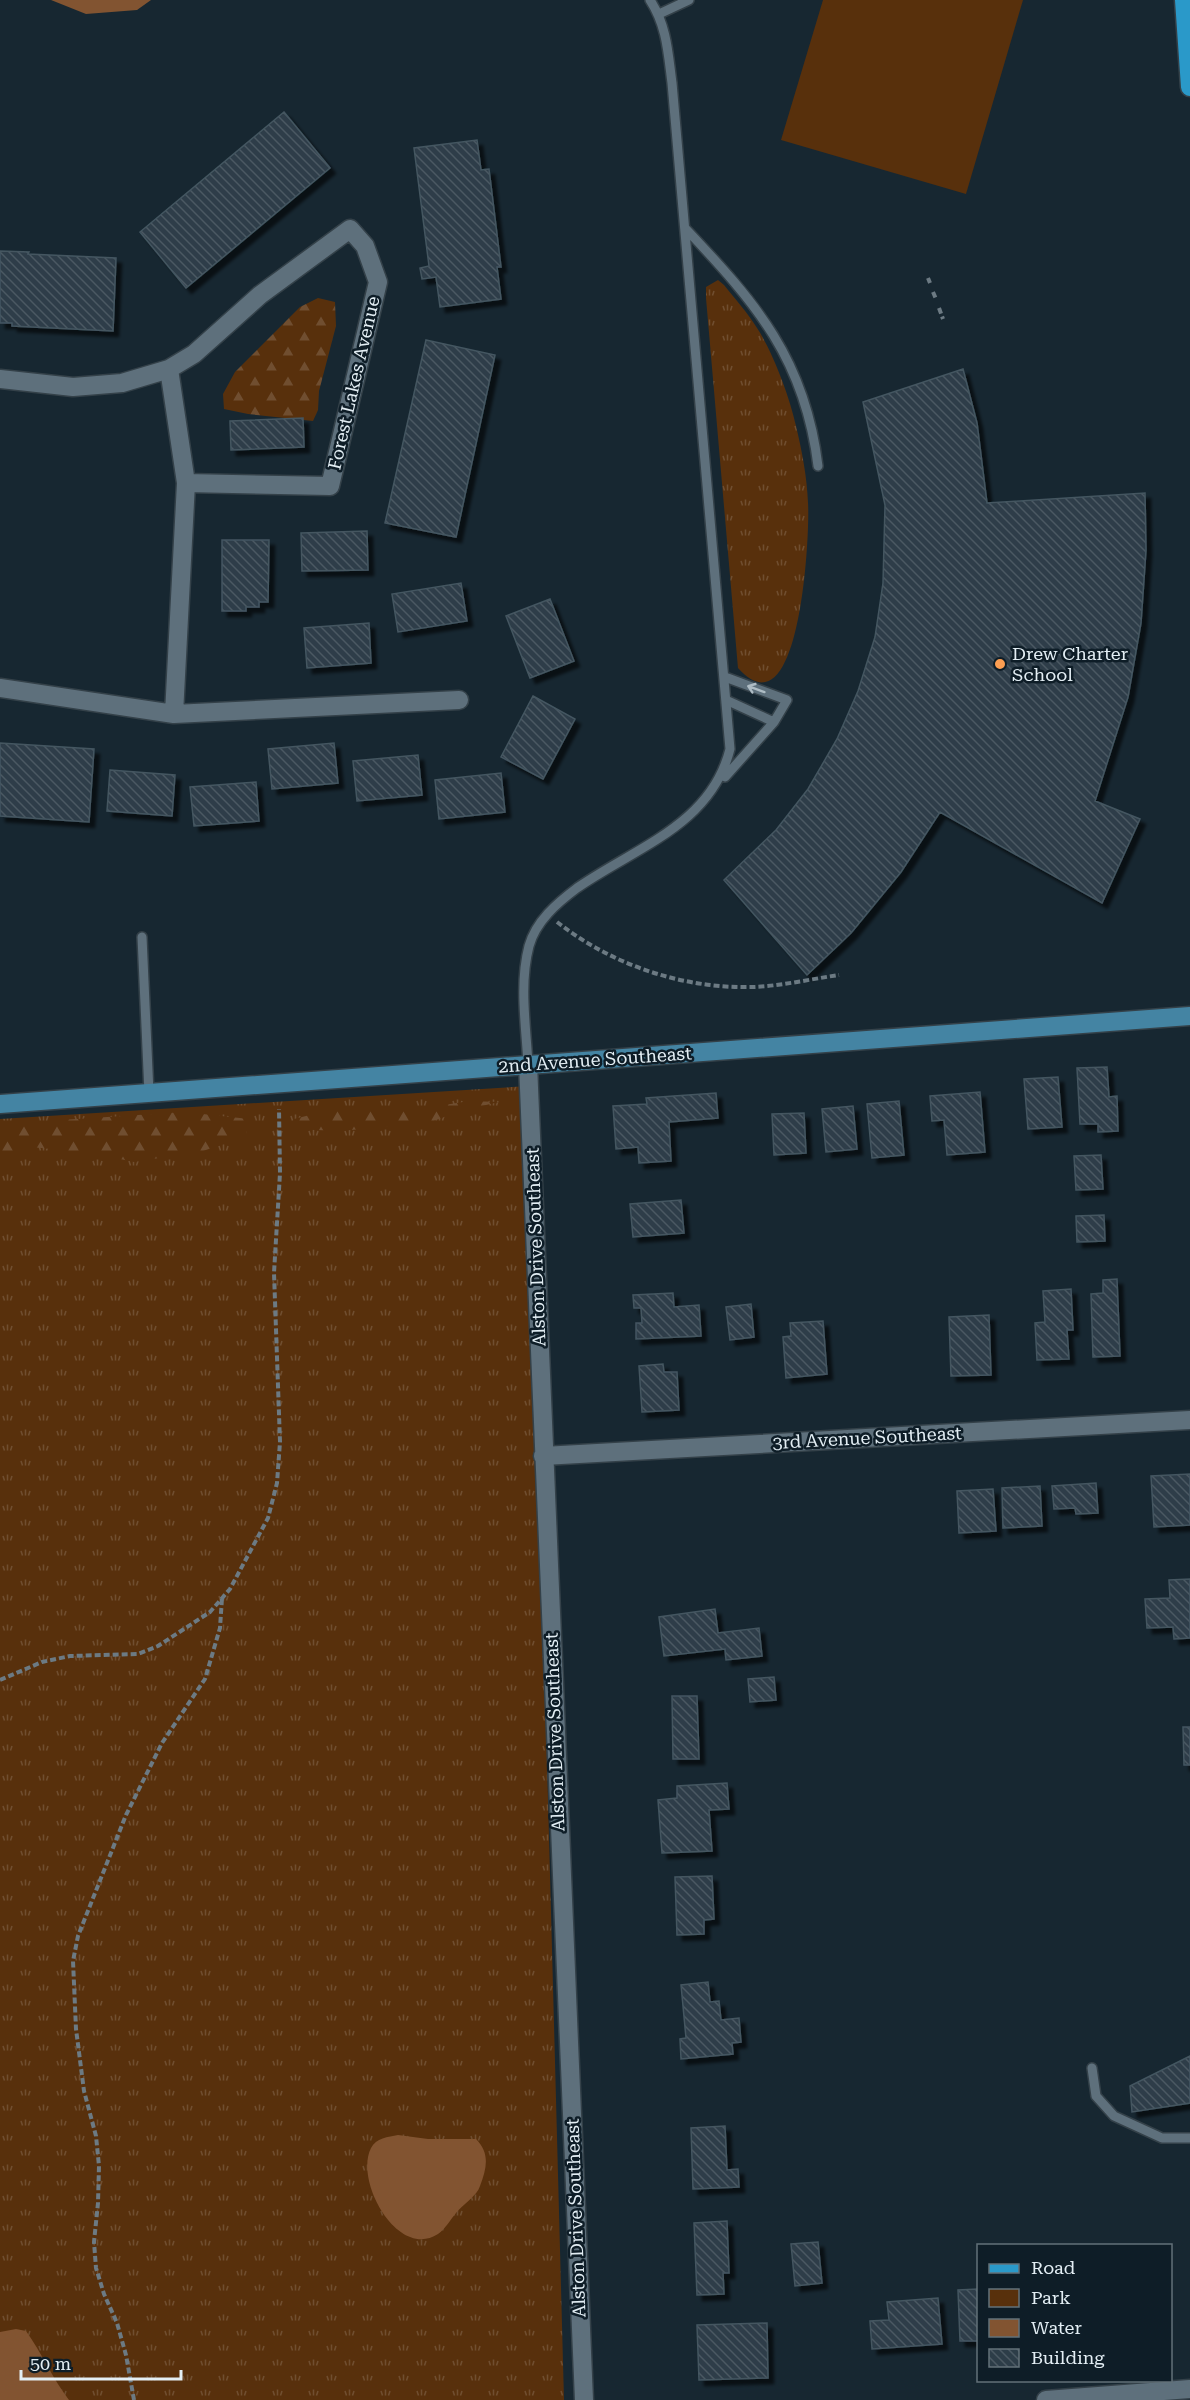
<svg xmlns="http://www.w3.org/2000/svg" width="1190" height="2400" font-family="'Roboto Serif',serif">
	<defs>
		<pattern id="grass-tufts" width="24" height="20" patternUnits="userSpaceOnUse" patternTransform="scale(1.5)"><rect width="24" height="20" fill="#58300c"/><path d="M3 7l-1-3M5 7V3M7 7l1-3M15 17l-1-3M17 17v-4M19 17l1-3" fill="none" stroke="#704e30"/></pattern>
		<pattern id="forest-firs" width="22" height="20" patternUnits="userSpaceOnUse" patternTransform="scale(1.5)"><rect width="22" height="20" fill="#58300c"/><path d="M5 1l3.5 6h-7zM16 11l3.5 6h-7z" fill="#704e30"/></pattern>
		<pattern id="building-back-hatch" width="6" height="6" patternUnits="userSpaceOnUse" patternTransform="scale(1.5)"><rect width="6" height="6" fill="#2d3d48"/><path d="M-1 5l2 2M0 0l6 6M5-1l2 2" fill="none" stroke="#4b5963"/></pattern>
		<filter id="shadow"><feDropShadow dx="5.5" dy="5.5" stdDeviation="1.5" flood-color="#0009"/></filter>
	</defs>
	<rect width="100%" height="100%" fill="#172731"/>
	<path fill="url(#grass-tufts)" d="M718,280l6,5c11,14 24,28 33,43 16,24 33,70 39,98 6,25 11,51 12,77 2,29 -7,235 -70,165l-32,-370v-11z
		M529,1086l35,1314h-564v-1281z"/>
	<path fill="url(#forest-firs)" d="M318,298l17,4 1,24 -17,65 -1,19 -5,11 -65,-7 -24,-5 -1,-15 12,-22 65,-65z
		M469,1101l30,1 -39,9 -29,11 -90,9 -49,-2 2,-10 32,-8 51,-4 49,1z
		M184,1112l65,7 -3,17 -43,15 -69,11 -37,-8 -65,-7 -32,8v-31z"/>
	<path fill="#58300c" d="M823,0h200l-57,194 -185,-54z"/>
	<path fill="#825431" d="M51,0h100l-14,10 -51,4z
		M398,2135l30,4h48c14,14 11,29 4,47 -3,10 -17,18 -24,27 -5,6 -11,16 -18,21 -40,26 -84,-53 -67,-86 5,-10 17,-11 27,-13z
		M16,2329l10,2c16,22 26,47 43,69h-69v-68z"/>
	<path fill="url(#building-back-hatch)" stroke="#445661" stroke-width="1.5" filter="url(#shadow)" d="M284,112l46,56 -144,120 -46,-56z
		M477,140l4,30 8,-1 12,98h-4l4,32 -61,8 -4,-30 -14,2 -2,-11 9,-2 -15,-118z
		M0,251l29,1 -1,2 88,4 -3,73 -101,-5v-3h-12z
		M426,340l69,15 -39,182 -71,-14z
		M963,369l14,54 10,80 158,-10 1,57 -5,73 -13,74 -33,104 45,18 -38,84 -162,-91 -39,60 -50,61 -44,42 -83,-95 52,-50 32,-41 29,-50 21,-48 17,-54 8,-54 2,-78 -22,-103z
		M303,418l1,29 -73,3 -1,-29z
		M367,531l1,39 -66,1 -1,-38z
		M222,540h47l-1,62h-9v5h-13v4h-24z
		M461,583l6,38 -69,11 -6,-38z
		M550,599l24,62 -44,17 -24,-62z
		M369,623l2,40 -64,5 -3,-40z
		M533,696l42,23 -32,60 -42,-22z
		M0,743l94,6 -5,73 -89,-6z
		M334,743l4,40 -66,6 -4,-40z
		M418,755l4,40 -65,6 -4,-40z
		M110,770l65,5 -3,41 -65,-5z
		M501,773l4,39 -66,7 -4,-39z
		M256,782l3,39 -65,5 -4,-39z
		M1107,1067l2,30 8,-1 1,35 -20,1v-8h-18l-3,-56z
		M1058,1077l4,50 -34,2 -4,-50z
		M980,1092l5,60 -38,3 -3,-35 -12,1 -2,-25z
		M716,1093l2,25 -49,4 2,39 -32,2 -1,-16 -22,2 -3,-43 34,-2 -1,-6z
		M899,1101l5,54 -32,3 -5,-54z
		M853,1106l4,43 -31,3 -4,-43z
		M804,1113l2,40 -32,2 -2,-41z
		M1101,1155l2,34 -27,1 -2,-34z
		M681,1200l3,33 -51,4 -3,-33z
		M1104,1215l1,26 -28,1 -1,-26z
		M1117,1279l3,77 -27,1 -2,-63 12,-1v-13z
		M1071,1289l2,41h-6l2,29 -32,1 -2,-37 10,-1 -2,-31z
		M673,1293l1,14 25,-2 2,31 -65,3v-16h6l-1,-15h-7l-1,-13z
		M751,1304l3,33 -24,3 -4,-33z
		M989,1315l2,60 -40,1 -2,-59z
		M823,1321l4,53 -41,4 -3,-41 8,-1 -1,-13z
		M663,1364l1,8h13l2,38 -37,2 -3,-46z
		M1190,1474v51l-36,2 -3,-51z
		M1096,1483l2,30 -22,1 -1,-6 -21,1 -2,-23z
		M1040,1486l2,40 -39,2 -1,-40z
		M993,1489l3,42 -37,2 -2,-42z
		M1190,1579v59l-16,1 -1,-12 -26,1 -2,-29 25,-1 -1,-18z
		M715,1609l3,24 41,-5 3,28 -36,4 -1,-11 -61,7 -5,-39z
		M774,1677l2,23 -26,2 -2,-23z
		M672,1696h25l2,63h-26z
		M1183,1727h7v38h-6z
		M727,1783l2,26 -20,1 3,41 -50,2 -4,-53 19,-2v-12z
		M712,1876l2,43 -10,1v14l-27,1 -2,-58z
		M708,1982l2,20 9,-1 2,19 18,-2 2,24 -9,1 1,11 -52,5 -1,-20 6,-1 -5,-53z
		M1190,2056v47l-58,9 -2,-26z
		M725,2126l2,44 11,-1 1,18 -46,2 -2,-61z
		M727,2221l2,52h-6l1,21 -27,1 -3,-72z
		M818,2242l4,41 -27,3 -4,-42z
		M978,2289v52h-18l-2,-51z
		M938,2298l4,46 -70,5 -2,-28 19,-1 -2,-18z
		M767,2323l1,55 -69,2 -2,-55z"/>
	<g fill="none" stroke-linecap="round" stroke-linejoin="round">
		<defs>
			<path id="lane" d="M659,14l30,-14
				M685,228c71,75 120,131 133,238
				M726,700l48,22
				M725,777l49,-55 13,-22 -62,-23
				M142,937l7,156
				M528,1064c-2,-38 -9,-80 1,-118 7,-25 28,-43 48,-58 59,-41 134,-63 153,-139l-58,-666c-4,-30 -5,-57 -22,-83
				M1092,2068l4,28 18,20 48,22h28"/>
			<path id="street" d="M169,369l25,-15 66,-59 90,-66 15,17 13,36 -48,204 -144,-3
				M0,379l73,8 49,-4 47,-14 17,114 -12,231
				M0,688l174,26 285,-14
				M528,1064l56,1336
				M543,1456l647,-36
				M1046,2400l144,-11"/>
			<path id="secondary" d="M0,1104l1190,-88"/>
			<path id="primary" d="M1184,0l6,87"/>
		</defs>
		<use href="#lane" stroke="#344149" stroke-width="12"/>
		<use href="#street" stroke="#344149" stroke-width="21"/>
		<use href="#secondary" stroke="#344149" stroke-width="21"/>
		<use href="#primary" stroke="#344149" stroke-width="21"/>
		<path stroke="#6c7a83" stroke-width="4" stroke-dasharray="6 3" stroke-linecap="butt" d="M928,278l2,5
			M933,292l3,7
			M939,308l4,11
			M557,922c55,43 126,67 196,65 28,-1 58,-8 86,-12
			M0,1680l42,-18 28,-6 68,-2 20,-8 52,-34 20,-23 38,-71 9,-35 3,-41 -6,-169 6,-100 -1,-64
			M134,2400l-8,-45 -9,-32 -13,-29 -8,-26 -2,-26 4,-39 1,-37 -3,-30 -12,-45 -8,-62 -3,-68 5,-25 48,-121 36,-72 43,-64 15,-51 2,-30"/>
		<use href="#lane" stroke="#5e707c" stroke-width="9"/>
		<use href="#street" stroke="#5e707c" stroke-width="18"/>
		<use href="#secondary" stroke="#4484a3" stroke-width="18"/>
		<use href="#primary" stroke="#2a99c9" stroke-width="18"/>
	</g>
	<defs><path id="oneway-shaft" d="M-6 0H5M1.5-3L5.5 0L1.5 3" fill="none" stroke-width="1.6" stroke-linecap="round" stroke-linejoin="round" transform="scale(1.5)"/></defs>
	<use stroke="#aebcc4" href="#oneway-shaft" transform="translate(756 689) rotate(-160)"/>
	<circle fill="#fc9e52" stroke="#0e1d27" stroke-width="2" cx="1000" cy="664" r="6"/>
	<g text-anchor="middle" stroke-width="5" stroke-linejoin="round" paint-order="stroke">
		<g font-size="18" fill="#e3eef4" stroke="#0e1d27">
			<text transform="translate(354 383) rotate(-77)" y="6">Forest Lakes Avenue</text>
			<text transform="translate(595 1060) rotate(-4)" y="6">2nd Avenue Southeast</text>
			<text transform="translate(536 1247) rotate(-92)" y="6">Alston Drive Southeast</text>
			<text transform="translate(867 1438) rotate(-3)" y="6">3rd Avenue Southeast</text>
			<text transform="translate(555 1732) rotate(-92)" y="6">Alston Drive Southeast</text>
			<text transform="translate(576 2218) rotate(-92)" y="6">Alston Drive Southeast</text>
		</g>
		<g font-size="18" fill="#e3eef4" stroke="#0e1d27" text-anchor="start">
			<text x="1012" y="660">Drew Charter<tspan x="1012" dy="21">School</tspan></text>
		</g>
	</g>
	<rect x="977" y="2244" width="195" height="138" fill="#0e1d27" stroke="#637179" stroke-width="1.5"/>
	<rect x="989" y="2264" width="30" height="9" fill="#2a99c9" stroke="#637179" stroke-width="1.5"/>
	<text x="1031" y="2274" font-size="18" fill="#e3eef4">Road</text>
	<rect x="989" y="2289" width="30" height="18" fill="#58300c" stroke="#637179" stroke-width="1.5"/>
	<text x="1031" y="2304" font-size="18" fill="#e3eef4">Park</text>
	<rect x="989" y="2319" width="30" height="18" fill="#825431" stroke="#637179" stroke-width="1.5"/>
	<text x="1031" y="2334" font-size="18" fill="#e3eef4">Water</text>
	<rect x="989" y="2349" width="30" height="18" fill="url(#building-back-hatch)" stroke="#637179" stroke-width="1.5"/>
	<text x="1031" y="2364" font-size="18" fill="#e3eef4">Building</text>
	<path d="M21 2370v9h160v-9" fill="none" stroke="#e3eef4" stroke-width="3"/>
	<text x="30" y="2370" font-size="18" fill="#e3eef4" stroke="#0e1d27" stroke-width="4.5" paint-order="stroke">50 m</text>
</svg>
